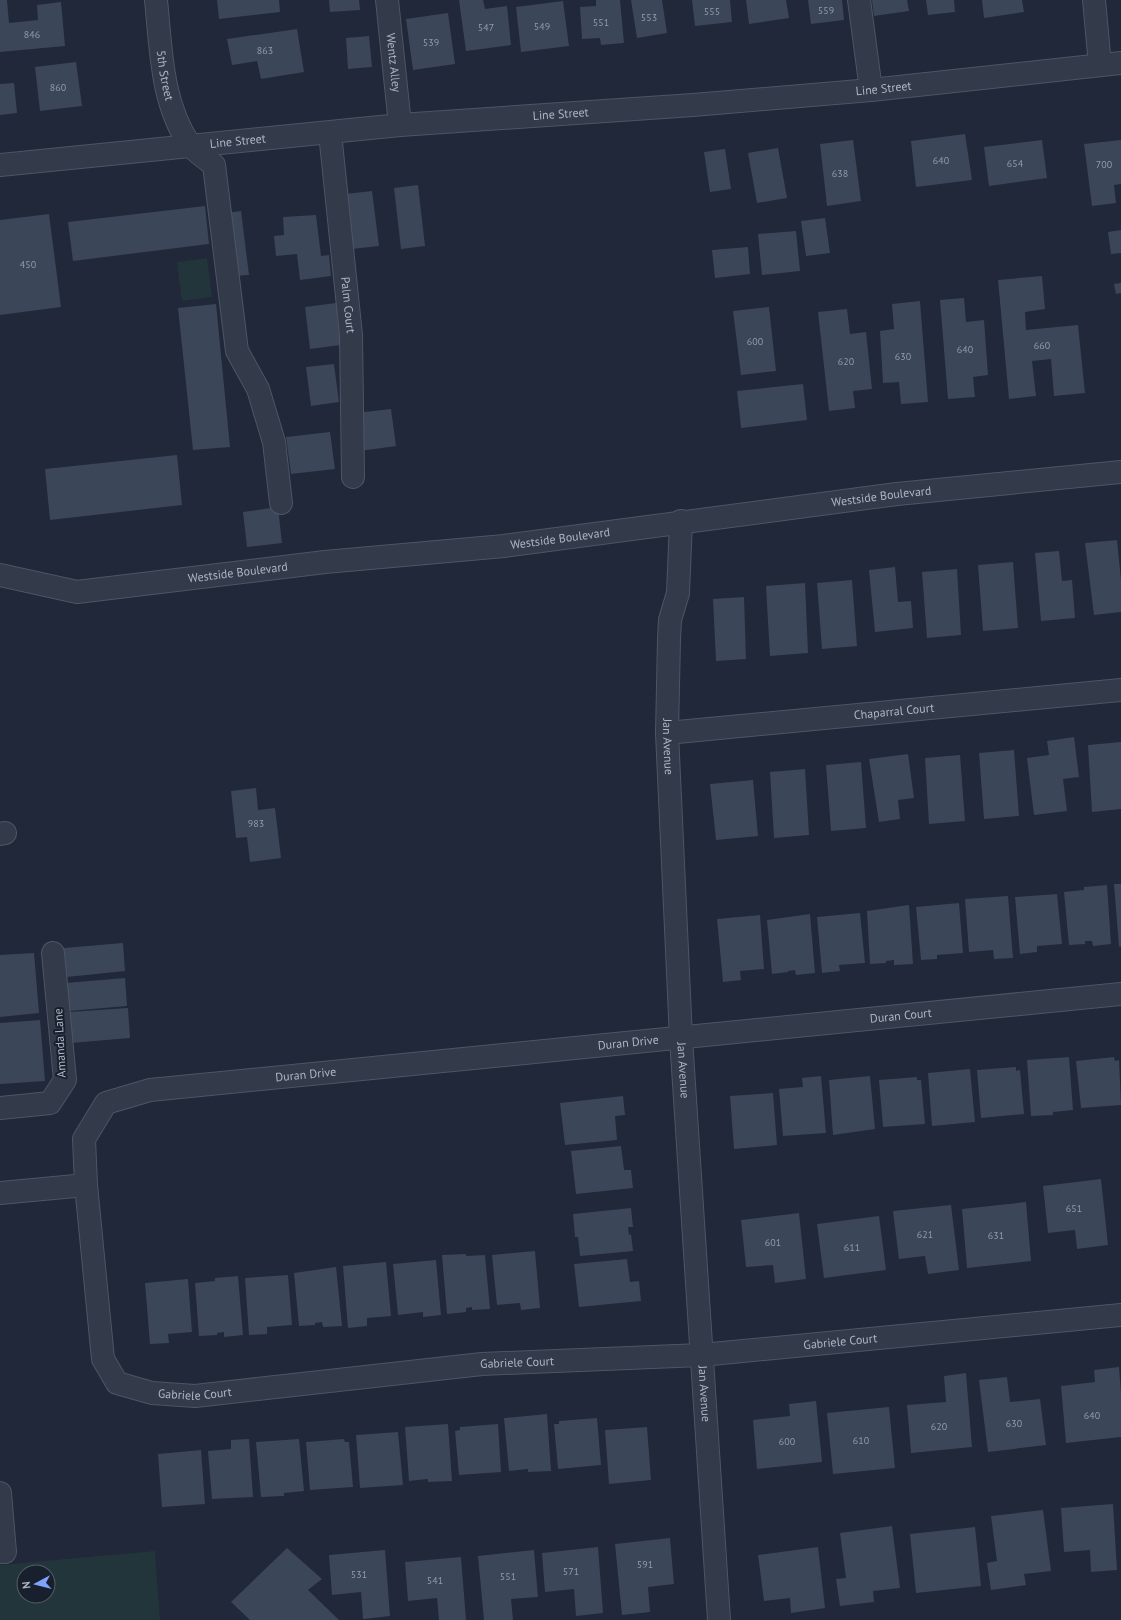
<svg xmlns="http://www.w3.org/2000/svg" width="1121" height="1620" font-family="'PT Sans',sans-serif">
	<rect width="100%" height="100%" fill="#202839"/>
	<path fill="#22353a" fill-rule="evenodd" d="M207,258l5,39 -30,4 -5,-39z
		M155,1551l5,69h-160v-55zM24,1572h24v24h-24z"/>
	<path fill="#3c4659" d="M0,0h7l2,23 29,-3 -1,-15 24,-3 4,44 -65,6z
		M217,0h62l1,12 -61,7z
		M329,0h30l1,10 -30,2z
		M459,0h24l2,9 22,-3 4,39 -45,6z
		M596,0h24l4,43 -23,2 -1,-7 -18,1 -2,-32 16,-1z
		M631,0h31l5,33 -30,5z
		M692,0h38l2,22 -37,4z
		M746,0h40l3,18 -40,6z
		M808,0h34l2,20 -33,4z
		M872,0h35l2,11 -35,5z
		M926,0h28l1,12 -27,3z
		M982,0h40l2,12 -40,6z
		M563,1l6,45 -48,6 -5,-45z
		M448,13l7,51 -42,6 -7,-51z
		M297,29l7,43 -43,7 -4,-18 -25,4 -5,-26z
		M369,36l3,31 -24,2 -2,-31z
		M76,62l6,44 -42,5 -5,-44z
		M14,83l3,30 -17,2v-31z
		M965,134l7,46 -56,7 -5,-46z
		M853,140l8,61 -34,5 -7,-62z
		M1042,140l5,38 -58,8 -5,-39z
		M1121,140v44l-7,1 2,18 -24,3 -8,-62z
		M778,148l9,50 -30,5 -9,-50z
		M725,149l6,40 -21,3 -6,-40z
		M418,185l7,61 -24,3 -7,-61z
		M372,191l7,55 -27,3 -7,-55z
		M205,206l4,38 -136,17 -5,-39z
		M241,211l8,64 -16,1 -8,-63z
		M49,214l12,93 -61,8v-95z
		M316,215l5,41 8,-1 2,21 -31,4 -3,-26 -21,2 -2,-20 10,-1 -1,-18z
		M825,218l5,35 -24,3 -5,-35z
		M1121,230v23l-10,1 -3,-22z
		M796,231l4,40 -38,4 -4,-41z
		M748,247l2,27 -35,4 -3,-28z
		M1042,276l3,33 -20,3 1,18 52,-5 7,68 -31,3 -3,-37 -19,2 4,35 -27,3 -11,-119z
		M1121,283v10l-5,1 -2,-10z
		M964,298l2,24 18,-2 4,55 -15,2 2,20 -27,2 -8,-99z
		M920,301l8,101 -27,2 -2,-22 -16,1 -3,-52 14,-2 -2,-25z
		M336,303l5,42 -31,4 -5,-42z
		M216,304l14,143 -37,3 -15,-142z
		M769,307l7,64 -35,4 -8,-64z
		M847,309l3,25 16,-2 6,57 -19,2 2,17 -26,3 -11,-99z
		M334,364l5,38 -28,4 -5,-39z
		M803,384l4,36 -66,8 -4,-37z
		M391,409l5,37 -36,5 -4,-38z
		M330,432l5,37 -44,5 -5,-37z
		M177,455l5,50 -132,15 -5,-51z
		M278,507l4,36 -35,4 -4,-35z
		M1117,540l4,40v32l-27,3 -9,-72z
		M1059,551l3,30 10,-1 3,38 -34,3 -6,-68z
		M1013,562l5,66 -35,3 -5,-66z
		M895,567l3,35 13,-1 2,27 -38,4 -6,-62z
		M957,569l4,66 -34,3 -5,-66z
		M852,580l5,66 -35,3 -5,-66z
		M805,583l3,70 -38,3 -4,-70z
		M744,597l2,62 -30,2 -3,-62z
		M1074,737l5,40 -16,2 4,32 -33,4 -7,-57 22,-3 -2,-14z
		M1121,742v67l-29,3 -4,-67z
		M1014,750l5,66 -35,3 -5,-66z
		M908,754l6,44 -16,2 2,19 -21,3 -10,-63z
		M960,755l5,66 -36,3 -4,-66z
		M861,762l5,66 -35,3 -5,-66z
		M805,769l4,66 -35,3 -4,-66z
		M753,780l5,56 -42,4 -6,-56z
		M256,788l2,22 17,-2 6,50 -31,4 -3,-25 -11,1 -5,-47z
		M1114,884h7v62l-2,1z
		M1107,885l4,59 -18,2 -1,-5h-7v3l-16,1 -5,-53 20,-2v-3z
		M1057,894l5,50 -25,2v6l-17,2 -5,-57z
		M1008,896l5,62 -19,1 -1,-9 -24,2 -4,-53z
		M959,903l4,50 -26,2v4l-16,1 -5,-53z
		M909,905l4,59 -19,1v-5l-8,1v2l-16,1 -3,-53z
		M860,913l5,50 -26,2 1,6 -18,2 -5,-56z
		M810,914l5,59 -19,2 -1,-5 -7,1v1l-16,2 -5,-54z
		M760,915l4,54 -24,2 1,9 -18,2 -6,-63z
		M123,943l2,28 -58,6 -3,-29z
		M34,953l5,60 -39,4v-62z
		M125,978l2,28 -58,5 -3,-28z
		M128,1008l2,30 -59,5 -2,-31z
		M40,1020l5,61 -45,3v-61z
		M1069,1057l4,53 -20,2v3l-22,1 -4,-56z
		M1114,1057l1,4 4,-1 2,45 -40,3 -5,-47z
		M1016,1067v4l4,-1 4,44 -43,4 -4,-48z
		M970,1069l5,53 -43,4 -4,-53z
		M821,1076l5,57 -43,3 -4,-47 24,-2 -1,-9z
		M870,1076l5,53 -42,6 -4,-55z
		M917,1077v3h4l4,44 -42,3 -4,-47z
		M773,1093l4,52 -43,4 -4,-53z
		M623,1096l2,19 -10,1 2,24 -52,5 -5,-42z
		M621,1146l3,24h7l2,18 -57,6 -5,-43z
		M1101,1179l7,66 -31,4 -2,-19 -27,3 -5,-47z
		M1026,1202l5,59 -64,7 -5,-59z
		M951,1205l8,65 -31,4 -3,-18 -26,3 -6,-48z
		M631,1208l2,19h-5l1,8 2,-1 2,17 -53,5 -2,-19h-3l-2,-23z
		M799,1213l7,66 -31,4 -2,-18 -27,2 -5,-47z
		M879,1216l7,54 -62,8 -7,-54z
		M535,1251l5,57 -19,2 -1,-7 -23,2 -5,-50z
		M466,1254v2l19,-1 5,54 -18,1v-3l-6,1v4l-19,2 -5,-59z
		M627,1259l3,23 9,-1 2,20 -62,6 -5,-43z
		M436,1260l5,55 -18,2v-5l-25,3 -5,-51z
		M386,1262l5,54 -24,2v8l-19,2 -5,-62z
		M336,1267l6,59 -19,1 -1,-5 -7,1v2l-16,1 -5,-53z
		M288,1275l4,50 -25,2v7l-18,1 -4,-57z
		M238,1276l5,59 -19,2v-5l-7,1v2l-18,1 -4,-53 20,-2v-3z
		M188,1279l4,53 -24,2 1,9 -19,1 -5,-61z
		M1119,1367l2,26v44l-55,6 -5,-57 34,-4 -1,-12z
		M966,1373l6,74 -61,6 -4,-48 39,-3 -2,-26z
		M1007,1377l3,25 30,-3 6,46 -58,7 -9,-72z
		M816,1401l6,61 -65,7 -4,-49 37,-4 -1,-12z
		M889,1407l6,61 -62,6 -6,-61z
		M547,1414l4,57 -23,1v-3l-19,2 -5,-53z
		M597,1418l4,47 -43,4 -4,-45h5v-3z
		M448,1424l4,57 -24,1v-3l-19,2 -4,-54z
		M498,1424l3,48 -42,3 -4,-44 5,-1v-3z
		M647,1427l4,53 -42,4 -4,-54z
		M398,1432l5,53 -43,3 -4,-53z
		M249,1439l4,58 -41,2 -4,-48 23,-2v-9z
		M299,1439l5,52 -20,2v3l-23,1 -5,-55z
		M344,1439l1,3h4l4,45 -43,3 -4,-48z
		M201,1450l4,54 -43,3 -4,-53z
		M1113,1504l4,66 -26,2 -1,-22 -26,2 -3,-44z
		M1043,1510l8,61 -27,3 2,11 -35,5 -4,-27 10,-2 -6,-45z
		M892,1526l8,62 -27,3 1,11 -34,4 -4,-27 10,-1 -6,-45z
		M975,1527l6,59 -65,7 -6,-59z
		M670,1538l4,46 -26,3 2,25 -28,3 -7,-71z
		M598,1547l5,66 -27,3 -2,-27 -29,3 -3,-39z
		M818,1547l7,61 -34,5 -1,-15 -26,3 -6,-46z
		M287,1548l35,31 -14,11 31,30h-89l-19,-18z
		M385,1550l5,66 -27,3 -2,-27 -29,3 -3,-40z
		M534,1550l4,47 -27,2 2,21h-29l-6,-64z
		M461,1557l5,63h-27l-2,-22 -29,3 -3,-39z"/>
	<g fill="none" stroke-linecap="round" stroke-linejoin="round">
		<defs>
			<g id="minor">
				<path id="s1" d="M156,0c5,48 5,103 34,145 6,7 16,14 24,20l23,186 21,38 16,53 7,61"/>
				<path id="s2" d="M387,0l13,125"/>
				<path d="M859,0l12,90"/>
				<path d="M1094,0l6,65"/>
				<path id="s3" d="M330,133l21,202 2,142"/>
				<path id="s4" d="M0,165l400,-40 293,-20 178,-15 250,-27"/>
				<path id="s5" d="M681,521l-3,72 -8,27 -1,19 -2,94 14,305 38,582"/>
				<path id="s6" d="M0,575l77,17 248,-30 179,-16 393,-52 224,-22"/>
				<path id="s7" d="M667,733l454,-43"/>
				<path d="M0,834l5,-1"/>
				<path d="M0,1108l50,-5 15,-23 -12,-127"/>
				<path id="s8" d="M86,1185l17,174 14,24 35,10 43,3 287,-32 219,-9 420,-40"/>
				<path id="s9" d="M0,1193l86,-8 -2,-46 22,-36 44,-13 971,-96"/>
				<path d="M0,1493l5,59h-5"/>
			</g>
		</defs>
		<use href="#minor" stroke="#4e5564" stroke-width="24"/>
		<use href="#minor" stroke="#333a49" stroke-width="22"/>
	</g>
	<g text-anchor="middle" stroke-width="4" stroke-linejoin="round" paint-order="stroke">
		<g font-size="10" fill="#9299ab">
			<text x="826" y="14">559</text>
			<text x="712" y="15">555</text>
			<text x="649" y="21">553</text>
			<text x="601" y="26">551</text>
			<text x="542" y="30">549</text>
			<text x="486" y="31">547</text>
			<text x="32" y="38">846</text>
			<text x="431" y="46">539</text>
			<text x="265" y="54">863</text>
			<text x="58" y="91">860</text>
			<text x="941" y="164">640</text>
			<text x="1015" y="167">654</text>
			<text x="1104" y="168">700</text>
			<text x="840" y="177">638</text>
			<text x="28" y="268">450</text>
			<text x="755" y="345">600</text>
			<text x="1042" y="349">660</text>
			<text x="965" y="353">640</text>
			<text x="903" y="360">630</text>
			<text x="846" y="365">620</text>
			<text x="256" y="827">983</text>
			<text x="1074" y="1212">651</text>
			<text x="925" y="1238">621</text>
			<text x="996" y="1239">631</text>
			<text x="773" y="1246">601</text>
			<text x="852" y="1251">611</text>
			<text x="1092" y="1419">640</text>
			<text x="1014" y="1427">630</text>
			<text x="939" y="1430">620</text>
			<text x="861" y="1444">610</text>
			<text x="787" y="1445">600</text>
			<text x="645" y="1568">591</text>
			<text x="571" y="1575">571</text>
			<text x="359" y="1578">531</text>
			<text x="508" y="1580">551</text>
			<text x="435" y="1584">541</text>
		</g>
		<g font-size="12" fill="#aeb5c6" stroke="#19202d">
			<text dy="4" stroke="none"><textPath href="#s2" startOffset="63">Wentz Alley</textPath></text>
			<text dy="4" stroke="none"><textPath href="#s1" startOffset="76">5th Street</textPath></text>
			<text dy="4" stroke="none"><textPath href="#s4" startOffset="887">Line Street</textPath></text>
			<text dy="4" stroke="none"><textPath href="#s4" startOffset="563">Line Street</textPath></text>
			<text dy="4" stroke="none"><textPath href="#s4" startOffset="239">Line Street</textPath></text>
			<text dy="4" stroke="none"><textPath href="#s3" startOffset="173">Palm Court</textPath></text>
			<text dy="4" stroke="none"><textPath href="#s6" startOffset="889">Westside Boulevard</textPath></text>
			<text dy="4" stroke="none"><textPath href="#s6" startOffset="565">Westside Boulevard</textPath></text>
			<text dy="4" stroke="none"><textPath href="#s6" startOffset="241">Westside Boulevard</textPath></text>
			<text dy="4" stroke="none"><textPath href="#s7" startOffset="228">Chaparral Court</textPath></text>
			<text dy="4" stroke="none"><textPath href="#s5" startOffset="227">Jan Avenue</textPath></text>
			<text dy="4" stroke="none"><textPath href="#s9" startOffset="975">Duran Court</textPath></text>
			<text transform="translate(60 1043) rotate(-93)" y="4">Amanda Lane</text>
			<text dy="4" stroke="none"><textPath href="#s9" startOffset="701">Duran Drive</textPath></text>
			<text dy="4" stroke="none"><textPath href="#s5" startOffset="551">Jan Avenue</textPath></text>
			<text dy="4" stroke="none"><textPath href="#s9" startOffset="377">Duran Drive</textPath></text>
			<text dy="4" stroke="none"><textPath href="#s8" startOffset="930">Gabriele Court</textPath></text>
			<text dy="4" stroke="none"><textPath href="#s8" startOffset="606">Gabriele Court</textPath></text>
			<text dy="4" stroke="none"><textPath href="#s8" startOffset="282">Gabriele Court</textPath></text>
			<text dy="4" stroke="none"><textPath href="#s5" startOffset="875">Jan Avenue</textPath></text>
		</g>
	</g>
	<g transform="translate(36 1584) rotate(263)"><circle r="19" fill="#19202d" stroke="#555c6a"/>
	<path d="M0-3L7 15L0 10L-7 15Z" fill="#7ea3fb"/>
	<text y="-6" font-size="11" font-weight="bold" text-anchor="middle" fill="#aeb5c6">N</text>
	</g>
</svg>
